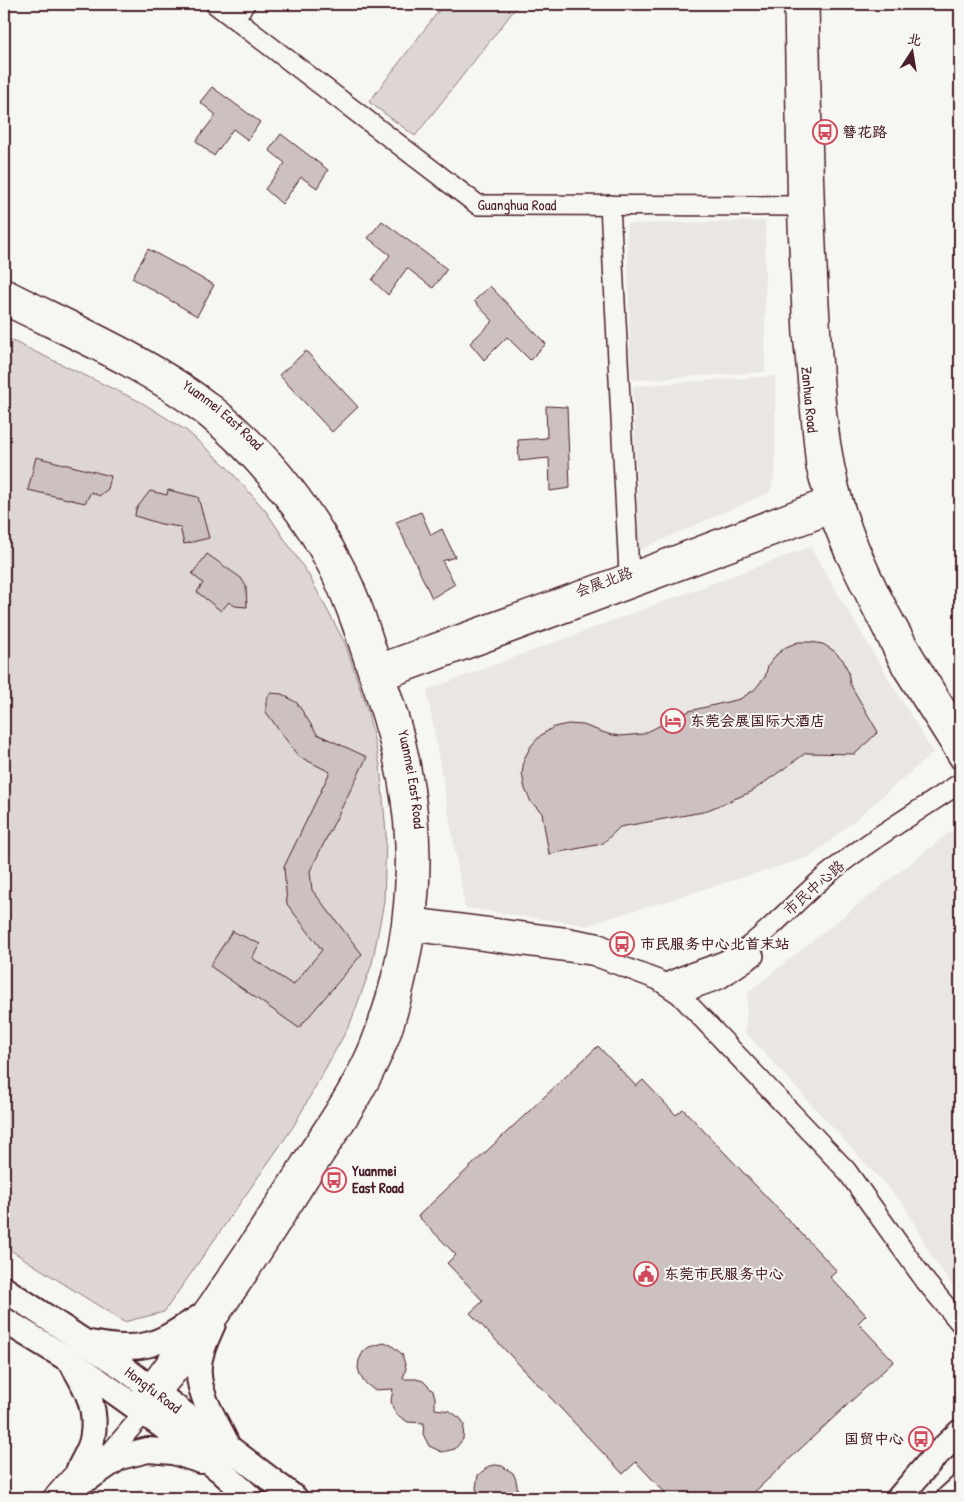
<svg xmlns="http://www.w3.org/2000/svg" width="964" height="1502" font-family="'Patrick Hand','LXGW WenKai TC',sans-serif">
	<rect width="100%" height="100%" fill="#f6f6f2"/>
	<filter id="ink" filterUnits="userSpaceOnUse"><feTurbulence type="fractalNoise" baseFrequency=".02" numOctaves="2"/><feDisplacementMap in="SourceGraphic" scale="10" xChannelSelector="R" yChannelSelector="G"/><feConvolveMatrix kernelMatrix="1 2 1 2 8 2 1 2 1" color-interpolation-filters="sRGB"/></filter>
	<g filter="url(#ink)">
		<path fill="#e9e6e3" d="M765,221v151l-134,8 -4,-156z
			M775,376v96l-5,20 -131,58 -6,-164z
			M810,547l123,206 -121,103 -225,69 -122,-17 -38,-218z
			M960,824v471l-26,-35 -30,-55 -159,-173 3,-40z"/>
		<path fill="#ddd6d5" stroke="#947a80" d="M444,4h75l-104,132 -46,-34z
			M4,337l137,65 46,29 39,35 39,44 43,64 37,69 22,66 13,56 6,68 -2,69 -12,62 -22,60 -57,103 -129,185 -40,10 -120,-76z"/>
		<path fill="#ccc1c0" stroke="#4a1f2b" d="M212,87l48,35 -12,18 -15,-11 -19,27 -18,-15 20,-26 -16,-13z
			M281,134l47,36 -11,18 -16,-11 -19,27 -17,-15 20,-26 -16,-13z
			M382,221l65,48 -14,19 -26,-20 -19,27 -16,-15 18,-25 -22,-17z
			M148,249l66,36 -17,31 -65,-38z
			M490,286l56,58 -16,16 -23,-23 -23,23 -14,-17 23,-22 -19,-20z
			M306,351l52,56 -26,25 -53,-57z
			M546,406l21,1 3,81 -20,3 -1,-33 -30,3 -1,-21 29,-2z
			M36,457l75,19 -3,13 -9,7 -8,-4 -6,11 -57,-13z
			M168,490l30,7 11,41 -25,6 -4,-17 -19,-3 -26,-8 1,-7 14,-18 17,4z
			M421,512l10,23 11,-6 13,28 -13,4 13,23 -23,14 -36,-76z
			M207,554l34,24 5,8 1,21 -12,-1 -6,-4 -8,9 -24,-19 6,-9 -11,-9z
			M798,642h12l13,2 11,7 9,9 5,11 2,13 28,48 -23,22 -49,-1 -55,39 -48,20 -83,15 -18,17 -53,10 -7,-41 -11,-11 -6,-13 -3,-15 2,-15 7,-13 10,-11 13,-8 14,-3 15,1 25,9 12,2 23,-2 46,-23 51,-12 14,-9 11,-13 3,-11 8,-11 10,-8z
			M270,693l12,1 15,9 20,31 50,23 -57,114 2,19 50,64 -63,74 -89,-62 22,-35 28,13 -8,14 41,27 29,-35 -35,-46 -3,-37 46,-95 -32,-16 -32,-44v-11z
			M598,1046l38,40 7,-6 33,35 7,-6 154,162 -7,6 36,38 -8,8 36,38 -146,137h-78l-34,-36 -13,12 -153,-161 13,-12 -36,-38 9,-8 -38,-39z
			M384,1343l7,2 11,9 4,14 -3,11h13l7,2 10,10 2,6v12l15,2 11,8 3,6 -1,14 -8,10 -13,3 -13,-6 -6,-12 1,-11 -16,-1 -12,-8 -3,-6 -2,-7 2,-12 -19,1 -10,-8 -4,-7 -2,-7 1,-8 4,-8 6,-5z
			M496,1465l6,1 11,7 3,7 3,18h-38l-3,-3 -2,-7 2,-13 11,-9z"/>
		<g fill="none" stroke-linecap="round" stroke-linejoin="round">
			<defs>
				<g id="minor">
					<path id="s1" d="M215,4l263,201 320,1"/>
					<path id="s2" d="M794,4l4,221 5,109 13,133 13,48 15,37 25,51 34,67 57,90"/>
					<path d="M809,4c2,100 4,200 10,300 4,68 6,139 26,204 25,79 71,152 115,222"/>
					<path d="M234,18l11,-14"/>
					<path d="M610,205l19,368"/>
					<path id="s3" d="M4,288c71,36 147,68 210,117 53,42 96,97 128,156 18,33 29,70 40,106 10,28 20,57 26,86 16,75 16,142 0,217 -6,26 -12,54 -23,79 -19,46 -49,88 -76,130 -41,65 -83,132 -131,193 -35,43 -71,84 -107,126"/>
					<path d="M4,305c68,34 139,64 200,111 50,40 98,99 126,156 16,33 27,67 38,101 19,55 35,112 37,171 3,67 -10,135 -34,198 -17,43 -46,82 -71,122 -50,80 -103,158 -160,233"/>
					<path d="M370,667l259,-94 206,-78"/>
					<path d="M375,683l464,-172"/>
					<path d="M406,917l164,21 27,5 9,4"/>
					<path d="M405,930l187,25 66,25 21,14 167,176 80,112 34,41"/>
					<path d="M665,984c26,-15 56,-17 80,-35 30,-23 54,-51 83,-75 41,-34 88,-61 132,-91"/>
					<path d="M679,994l41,-15 34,-23"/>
					<path d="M52,1498l36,-40"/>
				</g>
				<g id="major">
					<path id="s4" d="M4,1289l120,79 171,130"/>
					<path d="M4,1320l67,41 101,72 49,38 30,27"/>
					<path d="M213,1324c-6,14 -13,27 -14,41 -3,27 16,54 27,77"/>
					<path d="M90,1343c53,9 64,4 108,-25"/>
					<path d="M74,1367c14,24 24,44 18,73 -2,10 -9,20 -13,29"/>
					<path d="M89,1478l31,-21 28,-7 25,2 28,9"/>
					<path d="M899,1498l34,-40 27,-26"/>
					<path d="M949,1498l11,-10"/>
				</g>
			</defs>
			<use href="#minor" stroke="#4a1f2b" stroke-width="22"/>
			<use href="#major" stroke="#4a1f2b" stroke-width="28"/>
			<use href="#minor" stroke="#f6f6f2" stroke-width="19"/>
			<use href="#major" stroke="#f6f6f2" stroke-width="24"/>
		</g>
	</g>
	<defs>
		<symbol id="bus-ring" viewBox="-11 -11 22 22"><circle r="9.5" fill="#f6f6f2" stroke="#d1495b" stroke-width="1.5"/><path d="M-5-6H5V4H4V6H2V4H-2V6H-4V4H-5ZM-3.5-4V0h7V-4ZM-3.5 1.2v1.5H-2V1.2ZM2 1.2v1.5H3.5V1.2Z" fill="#d1495b"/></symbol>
		<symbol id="hotel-ring" viewBox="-11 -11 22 22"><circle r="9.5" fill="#f6f6f2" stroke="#d1495b" stroke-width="1.5"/><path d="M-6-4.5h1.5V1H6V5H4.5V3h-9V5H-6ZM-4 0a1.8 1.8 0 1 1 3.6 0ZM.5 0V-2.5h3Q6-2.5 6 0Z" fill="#d1495b"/></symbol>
		<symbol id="civic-ring" viewBox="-11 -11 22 22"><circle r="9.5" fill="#f6f6f2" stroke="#d1495b" stroke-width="1.5"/><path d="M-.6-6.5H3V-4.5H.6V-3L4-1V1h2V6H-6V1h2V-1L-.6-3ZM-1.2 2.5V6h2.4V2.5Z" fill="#d1495b"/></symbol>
	</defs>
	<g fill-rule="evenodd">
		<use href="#bus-ring" x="811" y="118" width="28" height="28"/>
		<use href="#hotel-ring" x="659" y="707" width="28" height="28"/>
		<use href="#bus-ring" x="608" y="930" width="28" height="28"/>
		<use href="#bus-ring" x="320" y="1166" width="28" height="28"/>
		<use href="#civic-ring" x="632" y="1260" width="28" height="28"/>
		<use href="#bus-ring" x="907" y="1425" width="28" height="28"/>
	</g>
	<g text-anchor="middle" stroke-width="4" stroke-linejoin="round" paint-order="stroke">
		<g font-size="15" font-weight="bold" fill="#4a1f2b" stroke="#f6f6f2" text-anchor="start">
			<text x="842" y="137">簪花路</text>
			<text x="690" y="726">东莞会展国际大酒店</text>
			<text x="640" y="949">市民服务中心北首末站</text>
			<text x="352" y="1176">Yuanmei<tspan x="352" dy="17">East Road</tspan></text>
			<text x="664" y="1279">东莞市民服务中心</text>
			<text x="904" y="1444" text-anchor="end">国贸中心</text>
		</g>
		<g font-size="15" fill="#4a1f2b" stroke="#f6f6f2">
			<text dy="5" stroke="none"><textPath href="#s1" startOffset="370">Guanghua Road</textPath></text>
			<text dy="5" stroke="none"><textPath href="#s2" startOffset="396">Zanhua Road</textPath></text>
			<text dy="5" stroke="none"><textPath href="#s3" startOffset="254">Yuanmei East Road</textPath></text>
			<text transform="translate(604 582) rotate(-20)" y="5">会展北路</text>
			<text dy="5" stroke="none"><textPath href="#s3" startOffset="674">Yuanmei East Road</textPath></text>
			<text transform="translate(814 888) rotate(-41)" y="5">市民中心路</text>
			<text dy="5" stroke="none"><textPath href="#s4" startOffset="180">Hongfu Road</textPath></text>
		</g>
	</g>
	<rect width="964" height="1502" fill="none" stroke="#f6f6f2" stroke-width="20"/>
	<rect x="10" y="10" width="944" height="1482" fill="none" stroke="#4a1f2b" stroke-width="2" filter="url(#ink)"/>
	<g transform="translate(912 52) rotate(12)" stroke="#f6f6f2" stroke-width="4" paint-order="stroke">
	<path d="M0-4L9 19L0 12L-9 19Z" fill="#4a1f2b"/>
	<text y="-8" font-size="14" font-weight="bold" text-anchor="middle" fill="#4a1f2b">北</text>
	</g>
</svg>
